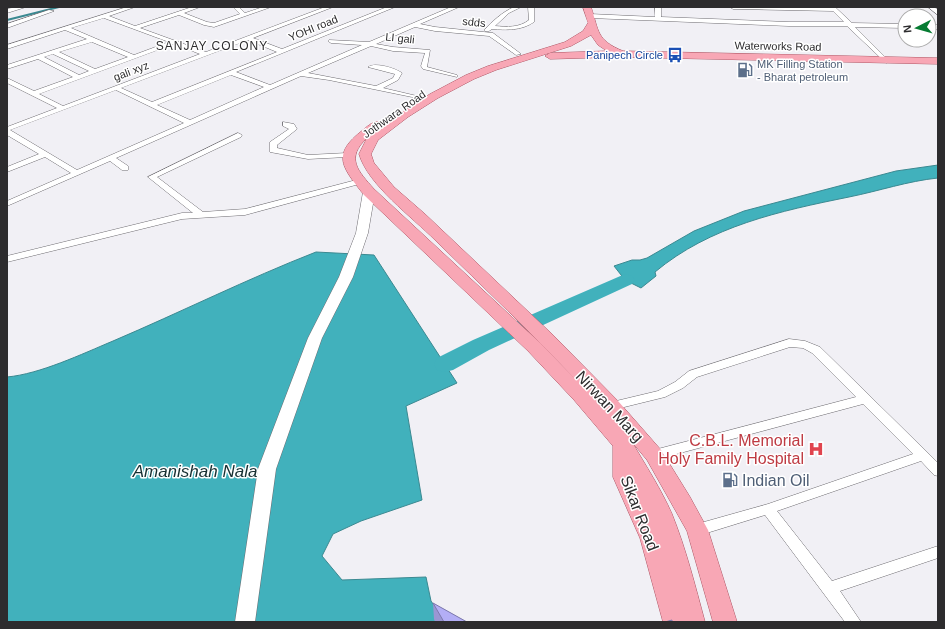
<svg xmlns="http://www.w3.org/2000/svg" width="945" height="629" font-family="Arial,sans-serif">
	<rect width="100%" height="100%" fill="#f1f0f5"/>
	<path fill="#41b1bc" stroke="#3b8991" d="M938,165v13c-30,3 -59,13 -89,19 -69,14 -139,29 -194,75l1,4 -15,12 -16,-8 -11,-14 18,-6h8l7,-2 47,-27 50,-20 152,-40z
		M316,252l58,3 83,128 -51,23 16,94 -61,21 -28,13 -11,22 20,24 84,-3 5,24 15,21h-439v-245c33,-3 75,-23 106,-36 68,-29 134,-62 203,-89z"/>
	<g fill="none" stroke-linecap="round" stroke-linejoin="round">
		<path stroke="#3b8991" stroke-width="2" d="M7,20l52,-13"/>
		<path fill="#41b1bc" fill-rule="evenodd" d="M625,274l7,2 3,4 -3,4 -143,66 -36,20 -8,2 -8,-2 -3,-6 3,-6 36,-18z"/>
		<defs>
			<path id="street" d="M17,7h9l-19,6v-4z
				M127,7h8l-26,9 26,10 57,-19h8l-16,6 23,9 7,1 26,-9 -7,-7h6l6,6 18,-6h8l-57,20 -10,-2 -25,-10 -39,13 66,24 119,-45h8l-80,31 29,11 105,-42h8l-159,65 34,13 92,-40 -31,-2 -3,-2 1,-1 40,2 82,-35h8l-39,17 15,3 58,6 28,21 -5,1 -27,-19 -54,-5 -20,-4 -39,17 17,3 37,3 -3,17 30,8v2l-34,-8 -2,-3 4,-13 -32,-2 -22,-5 -63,27 68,13 17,-8 2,-4 -27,-7c7,-5 27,1 34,6l-4,7 -15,8 34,8v2l-88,-18 -28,-4 -185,82 12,8v4h-6l-12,-9 -103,45v-5l64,-28 -26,-16 -38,15v-5l32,-13 -32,-19v-8l50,-19 -50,-25v-5l27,13 39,-14 -35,-18 -31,10v-4l80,-26 -22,-9 -58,19v-4zM104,18l65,24 -35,13 -63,-27zM248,40l29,12 -125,50 -31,-14zM92,42l36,15 -33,12 -36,-17zM174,44l26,10 -137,52 -24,-12zM53,54l36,17 -10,4 -35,-18zM231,75l33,12 -74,33 -33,-15zM116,90l68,33 -107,47 -67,-40z
				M514,7h7l-12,6 -14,13c12,1 24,2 34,-6l-1,-13h6v15c-13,9 -28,8 -42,7l-3,2h-4l-1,-1c8,-8 18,-18 30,-23z
				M655,7h6v10l128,5h55l-11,-11 -100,-2 -3,-2h105l17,16 53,1v4l-50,-1 33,33v2l-2,1 -39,-37h-58l-199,-8 -3,-2 3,-2 65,3z
				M928,7h6l4,3v5z
				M49,10l5,1 -47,17v-4z
				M929,25h9v4h-9z
				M283,122l11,2 3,5 -20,16v3l31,7 39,-2 4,2 -4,2 -39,2 -38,-7v-10l19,-13 -6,-3z
				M238,133l4,2 -1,2 -84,40 46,35 42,-3 115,-30 4,2 -1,2 -118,32 -63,4 -175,43v-6l175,-43h11l-45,-36z
				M789,339l16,2 15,6 118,116v13l-4,-1 -13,-14 -144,50 55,70 106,-35v12l-98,33 21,31h-16l-80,-107 -68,21 -5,-2 -2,-4 2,-4 5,-2 71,-20 145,-50 -50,-50 -209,56 -4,-2 -2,-3 2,-3 4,-2 202,-53 -44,-44 -9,-5 -13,-1 -93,30 -14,11 -18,9 -53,13 -4,-1 -2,-3 2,-3 4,-1 46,-11 17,-9 14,-11z"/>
			<path id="secondary" d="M369,189l4,1 2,2 -7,41 -15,44 -31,61 -46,131 -21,153h-20l23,-153 50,-131 31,-61 17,-44 7,-41 2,-2z"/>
			<path id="primary" d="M583,7h8c8,24 5,33 32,44l315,7v6l-320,-7 -68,2 -5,-3 5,-3 57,-2 -9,-6 -7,-10 -20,11 -75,24 -22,9 -36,19 -30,19 -30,23 -7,14 3,9 20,24 31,27 128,121 65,66 43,49 29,47 18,33 29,92h-24l-26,-91 -40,-71 -15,-18c14,24 29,47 40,72 14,35 23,71 33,108h-42l-23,-84 -27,-61v-31l-39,-46 -46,-49 -164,-156c-21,-27 -34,-40 -1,-65 6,-5 11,-10 19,-8l1,3 47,-31 36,-19 22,-9 77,-24 18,-11 5,-8zM367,138l-8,16c9,31 53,63 76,86 48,47 97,93 143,142l-38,-39 -166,-154c-16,-18 -29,-31 -7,-51z"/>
		</defs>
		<use href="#street" stroke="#6e6c71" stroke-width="1"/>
		<use href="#secondary" stroke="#6e6c71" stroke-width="1"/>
		<use href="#primary" stroke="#ae5665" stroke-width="1"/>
		<use href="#street" fill="#fff" fill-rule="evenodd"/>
		<use href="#secondary" fill="#fff" fill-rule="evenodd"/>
		<use href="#primary" fill="#f8a7b5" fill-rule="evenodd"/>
	</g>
	<path fill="#9a96d3" d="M433,603l34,19h-32l-1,-3z"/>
	<path fill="#b3aef5" stroke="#7d7aac" d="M433,603l34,19h-23z
		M672,620v2h-7z"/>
	<defs>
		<symbol id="bus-bare" viewBox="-9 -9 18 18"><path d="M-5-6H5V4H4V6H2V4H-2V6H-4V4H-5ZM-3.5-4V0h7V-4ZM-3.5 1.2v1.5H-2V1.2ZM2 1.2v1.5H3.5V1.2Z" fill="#1a4fb4" stroke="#fff" stroke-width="2.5" paint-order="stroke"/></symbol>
		<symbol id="fuel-bare" viewBox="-9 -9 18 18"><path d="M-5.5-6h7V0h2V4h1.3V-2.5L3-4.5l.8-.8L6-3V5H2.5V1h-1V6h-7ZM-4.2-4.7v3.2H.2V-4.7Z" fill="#5c6f8a" stroke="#fff" stroke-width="2.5" paint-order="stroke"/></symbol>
		<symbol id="hospital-bare" viewBox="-9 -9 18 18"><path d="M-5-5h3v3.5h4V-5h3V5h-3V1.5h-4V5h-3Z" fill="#e0444e" stroke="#fff" stroke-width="2.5" paint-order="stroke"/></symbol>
	</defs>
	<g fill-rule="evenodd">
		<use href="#bus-bare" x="664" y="44" width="22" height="22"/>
		<use href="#fuel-bare" x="734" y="59" width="22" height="22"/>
		<use href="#hospital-bare" x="805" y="438" width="22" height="22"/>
		<use href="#fuel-bare" x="719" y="469" width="22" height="22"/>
	</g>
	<g text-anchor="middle" stroke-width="3" stroke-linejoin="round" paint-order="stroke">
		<g font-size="11" fill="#2d2c2e" stroke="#fff">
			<text transform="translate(474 22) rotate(6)" y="4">sdds</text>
			<text transform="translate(313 28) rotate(-22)" y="4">YOHI road</text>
			<text transform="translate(400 38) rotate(6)" y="4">LI gali</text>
			<text transform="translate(778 46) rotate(1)" y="4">Waterworks Road</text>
			<text transform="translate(131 71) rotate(-21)" y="4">gali xyz</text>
			<text transform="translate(394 114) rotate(-35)" y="4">Jothwara Road</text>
		</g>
		<g font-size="11" fill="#164399" stroke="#fff" text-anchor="end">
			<text x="663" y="59">Panipech Circle</text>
		</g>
		<g font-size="11" fill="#4e5e75" stroke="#fff" text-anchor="start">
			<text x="757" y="68">MK Filling Station<tspan x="757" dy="13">- Bharat petroleum</tspan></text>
		</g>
		<g font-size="12" letter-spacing="1" fill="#2d2c2e" stroke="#fff">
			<text x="212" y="50">SANJAY COLONY</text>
		</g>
		<g font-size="16" fill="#2d2c2e" stroke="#fff">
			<text transform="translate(610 406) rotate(47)" y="6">Nirwan Marg</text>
			<text transform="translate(640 513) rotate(69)" y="6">Sikar Road</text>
		</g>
		<g font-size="16" fill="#be3a42" stroke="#fff" text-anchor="end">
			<text x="804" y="446">C.B.L. Memorial<tspan x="804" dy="18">Holy Family Hospital</tspan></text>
		</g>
		<g font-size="16" fill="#4e5e75" stroke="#fff" text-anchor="start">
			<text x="742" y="486">Indian Oil</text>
		</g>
		<g font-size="17" font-style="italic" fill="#173033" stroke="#fff">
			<text x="195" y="477">Amanishah Nala</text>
		</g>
	</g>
	<rect width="945" height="629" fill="none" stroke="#2d2c2e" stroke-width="16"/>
	<g transform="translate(917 28) rotate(264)"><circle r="19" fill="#ffffff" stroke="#ababab"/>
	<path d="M0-3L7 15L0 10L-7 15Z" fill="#067b32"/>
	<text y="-6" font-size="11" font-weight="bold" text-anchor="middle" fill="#2d2c2e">N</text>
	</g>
</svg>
